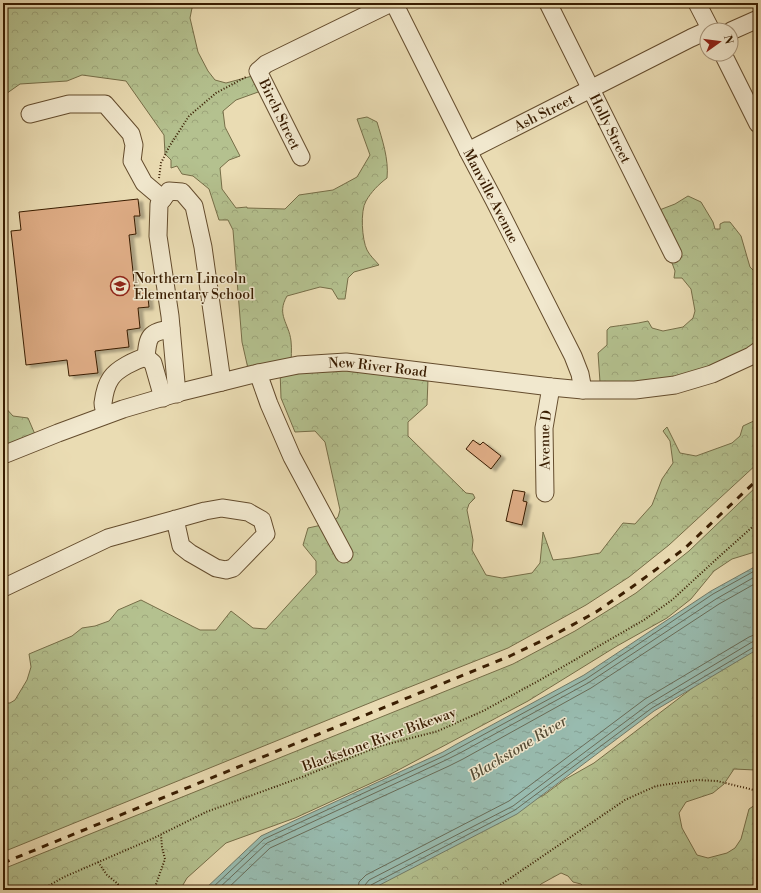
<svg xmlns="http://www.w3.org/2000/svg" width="761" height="893" font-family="'Libre Bodoni',serif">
	<defs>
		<pattern id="forest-crowns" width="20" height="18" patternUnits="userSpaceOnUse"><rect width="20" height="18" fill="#b4c18f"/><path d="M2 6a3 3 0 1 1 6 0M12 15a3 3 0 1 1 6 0" fill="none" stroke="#9ca57a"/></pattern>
		<pattern id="water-ripples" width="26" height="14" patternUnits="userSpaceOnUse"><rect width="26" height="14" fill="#98bbaf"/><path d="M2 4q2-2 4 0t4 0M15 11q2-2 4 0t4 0" fill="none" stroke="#84a095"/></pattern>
		<filter id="shadow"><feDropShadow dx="4.5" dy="2.5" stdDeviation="1" flood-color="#0004"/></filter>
	</defs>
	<rect width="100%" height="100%" fill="#eadcb3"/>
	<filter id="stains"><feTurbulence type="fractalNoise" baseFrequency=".005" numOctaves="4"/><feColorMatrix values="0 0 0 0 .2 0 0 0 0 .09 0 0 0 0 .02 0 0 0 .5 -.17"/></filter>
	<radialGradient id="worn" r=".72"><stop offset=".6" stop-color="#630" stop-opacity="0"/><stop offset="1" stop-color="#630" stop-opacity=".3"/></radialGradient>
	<path fill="url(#forest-crowns)" stroke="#766e48" d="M3,3h197l-8,5 -2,10 8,34 10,19 7,9 11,3 30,-8 5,16 -25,9 -13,11 2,16 15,29 -11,4 -9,8 2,21 14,19 11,-1v1l38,1 14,-14 34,-5 24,-13 13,-22 -13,-36 10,-2 10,5c5,17 12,37 10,56 -8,6 -16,14 -21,23 -6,10 -4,39 1,49 3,6 8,10 12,15l-25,7 -6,6 -3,21h-7l-6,-10 -12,-2 -33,9c-11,19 2,27 4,45 1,8 0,17 0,26l54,-3 83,15 -1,26 -19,17v14l58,57 7,1 2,4 -6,6 -2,6 6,30 -1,10 14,25 16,3 30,-5 8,-10 3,-31 10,28 18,-2 29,-5 23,-30 12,1 17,-19 10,-26 11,-16 -3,-22 -7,-10 4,-4 13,26 16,3 36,-13 8,-7 3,-10 15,-7v44l-89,82 -40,32 -43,28 -78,43 -131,52 -374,152v-149h7l5,-3 12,-20 4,-13 -2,-13 43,-18 10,-8 13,-2 14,-5 9,-11 23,-10 59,30h16l15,-19 22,17 13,1 50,-55v-13l-13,-16 5,-17 23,-5 7,-6 2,-7 -15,-68 -10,-11 -20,1 -14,-34 -1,-28 -31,3 -7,-31 -9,-112 -5,-10h-9l-10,-31 -16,-13 -11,-2 -5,-8 -6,2v-8l-6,-6 -1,-19 -38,-54 -44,-6 -15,6 -47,3 -17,12z
		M688,196l13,6 12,20 2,7h5v-5l4,-2h6l11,14 9,31 8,8v73l-88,36 -70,-2 -2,-29 9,-8v-15l3,-3c12,-2 26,-3 38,-6l4,7 11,3 20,-4 10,-9 2,-7 -4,-22 -9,-11h-8l1,-7 -9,-24 -17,-33 26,-10z
		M3,405l10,11 15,2 9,21 -34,17z
		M758,485v66l-26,8 -18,12 -23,28 -24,19 -50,28 -89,55 -139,74 -94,43 -69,25 -39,35 -7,12h-177v-21l510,-205 62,-33 61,-38 53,-42z
		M758,638v134l-3,-2 -21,-1 -10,15 -11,9 -27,9 -7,11 3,15 15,27 11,3 19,-5 8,-5 6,-9 8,-30 9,-6v87h-172l-5,-6 -8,-2 -5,-6 -7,-3 -20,11 -5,6h-170l80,-48 98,-47 20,-15 30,-17z"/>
	<path fill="url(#water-ripples)" stroke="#727b69" d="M758,565v84l-104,62 -137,103 -147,76h-166l57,-54 182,-84 12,-7 129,-70 127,-84z"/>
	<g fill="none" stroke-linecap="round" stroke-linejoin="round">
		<path stroke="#686c58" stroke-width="1" d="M210,890l54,-51 180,-83 13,-7 129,-70 127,-85 45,-25
			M217,890l50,-47 179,-83 14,-7 128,-70 128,-84 42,-24
			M226,890l44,-42 179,-82 14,-7 128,-71 128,-84 39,-22
			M358,890l1,-8 7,-7 143,-74 136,-102 104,-62 5,-2h4
			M364,890l1,-5 4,-5 144,-74 136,-102 103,-62 6,-1
			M369,890v-3l2,-2 144,-75 137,-102 102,-61 4,-1"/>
	</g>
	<path fill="#dfad86" stroke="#381c00" filter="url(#shadow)" d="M138,199l2,17h-6l2,18 -7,1 6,55 12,-1 2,18 -11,1 2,20 -13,2 2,17 -34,4 3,22 -29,3 -2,-16 -41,5 -15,-134 10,-1 -2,-18z
		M473,440l7,5 3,-3 18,14 -10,13 -25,-20z
		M513,490l12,2 -2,9 4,1 -5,23 -16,-4z"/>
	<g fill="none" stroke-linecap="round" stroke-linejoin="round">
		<defs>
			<g id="minor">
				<path id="s1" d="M394,3l74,148 26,49 79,156 7,18 3,16"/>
				<path id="s2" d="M548,3l125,251"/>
				<path d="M697,3l14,27"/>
				<path d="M731,31l27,-12"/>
				<path d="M723,54l35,70"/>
				<path d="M30,114l39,-10h36l26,30 3,11 -2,16 12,22 19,16"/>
				<path id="s3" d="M468,151l223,-113 11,-5h5"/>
				<path d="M301,157l-43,-86 8,-7 125,-61"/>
				<path d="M146,357l7,6 10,35"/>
				<path d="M146,357c2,-21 3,-25 25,-28"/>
				<path d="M258,373l11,31 23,53 52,97"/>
				<path d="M177,394l-7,-78 -12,-80 1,-32 10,-13 13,1 12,14 9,41 19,135"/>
				<path d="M105,415c0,-4 -2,-8 -2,-12 1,-8 3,-18 8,-25 6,-9 24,-18 35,-21"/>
				<path id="s4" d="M3,455l55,-22 65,-24 58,-17 41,-10 32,-8 44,-9 48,-3 205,25 32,3h52l40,-5 37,-11 39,-18 7,-5"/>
				<path id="s5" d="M545,493l-1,-65 7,-41"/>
				<path d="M3,588l105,-50 97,-27 17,-3 26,4 14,8 4,14 -33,34 -7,2 -10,-2 -26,-15 -9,-7 -6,-27"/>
			</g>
		</defs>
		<use href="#minor" stroke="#644c2d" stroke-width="19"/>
		<path stroke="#381c00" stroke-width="2" stroke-dasharray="1 2" stroke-linecap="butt" d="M159,178l2,-15 8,-16 20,-31 27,-23 30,-16
			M98,862l9,13 11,9v6
			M41,890l23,-13 90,-39 52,-26 96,-35 78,-31 58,-15 45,-20 57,-31 104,-60 28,-20 50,-46 36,-32
			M154,890l11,-31 -3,-12 -1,-12
			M493,890l132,-90 31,-14 41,-6 20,1 41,10"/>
		<use href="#minor" stroke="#f1e8ce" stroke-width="17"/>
		<path stroke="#381c00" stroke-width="3" stroke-dasharray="7 7" stroke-linecap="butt" d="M3,863l507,-207 44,-21 42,-23 36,-25 52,-38 74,-70"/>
	</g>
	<defs>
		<symbol id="school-ring" viewBox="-11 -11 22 22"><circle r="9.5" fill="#f1e8ce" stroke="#8f2418" stroke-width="1.5"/><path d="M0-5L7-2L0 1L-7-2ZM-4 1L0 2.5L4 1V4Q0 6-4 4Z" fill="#8f2418"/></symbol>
	</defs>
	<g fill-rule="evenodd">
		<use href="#school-ring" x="109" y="275" width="22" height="22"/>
	</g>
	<g text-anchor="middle" stroke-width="3" stroke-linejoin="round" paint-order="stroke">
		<g font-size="14" fill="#381c00" stroke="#f1e8ce">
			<text dy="5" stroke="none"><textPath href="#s3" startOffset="85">Ash Street</textPath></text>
			<text transform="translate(280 114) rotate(64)" y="5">Birch Street</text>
			<text dy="5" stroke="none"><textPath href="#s2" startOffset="140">Holly Street</textPath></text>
			<text dy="5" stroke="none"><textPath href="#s1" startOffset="216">Manville Avenue</textPath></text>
			<text dy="5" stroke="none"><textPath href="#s4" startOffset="389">New River Road</textPath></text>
			<text dy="5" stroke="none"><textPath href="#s5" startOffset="53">Avenue D</textPath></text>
			<text transform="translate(379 739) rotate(-20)" y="5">Blackstone River Bikeway</text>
		</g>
		<g font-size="14" fill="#381c00" stroke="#f1e8ce" text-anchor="start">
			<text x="134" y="283">Northern Lincoln<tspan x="134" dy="16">Elementary School</tspan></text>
		</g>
		<g font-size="15" font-style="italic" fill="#554c35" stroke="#f1e8ce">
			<text transform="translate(518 748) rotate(-31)" y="5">Blackstone River</text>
		</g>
	</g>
	<rect width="761" height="893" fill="none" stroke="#eadcb3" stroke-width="16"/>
	<rect x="4" y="4" width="753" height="885" fill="none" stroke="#381c00" stroke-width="2"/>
	<rect x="8" y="8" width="745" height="877" fill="none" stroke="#381c00"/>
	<g transform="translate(719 42) rotate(76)"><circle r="19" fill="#f1e8ce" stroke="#a7967c"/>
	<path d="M0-3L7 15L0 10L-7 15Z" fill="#8f2418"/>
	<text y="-6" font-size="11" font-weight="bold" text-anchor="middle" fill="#381c00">N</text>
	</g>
	<rect width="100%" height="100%" filter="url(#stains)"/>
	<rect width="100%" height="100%" fill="url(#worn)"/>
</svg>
